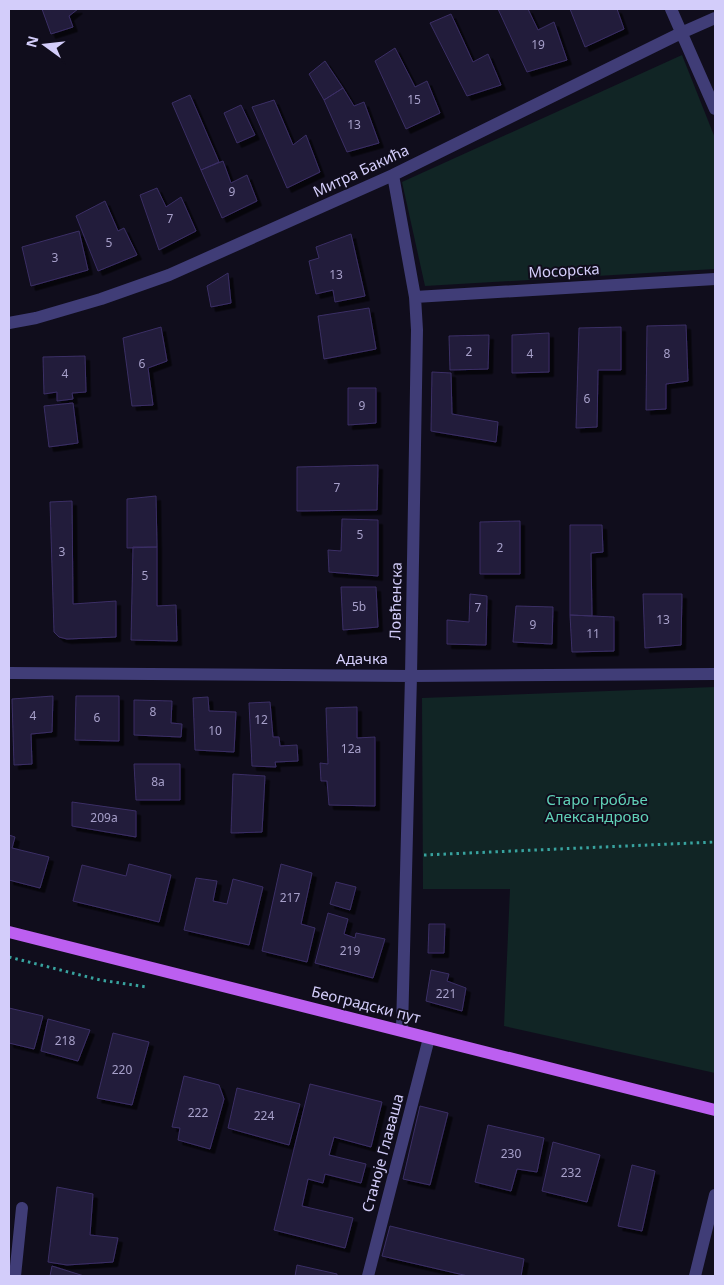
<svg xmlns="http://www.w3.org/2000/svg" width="724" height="1285" font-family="'Noto Sans',sans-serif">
	<defs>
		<filter id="shadow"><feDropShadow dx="4.5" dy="4.5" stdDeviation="0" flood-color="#0009"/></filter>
	</defs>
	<rect width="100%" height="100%" fill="#100d1c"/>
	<path fill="#112525" d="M682,55l33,83v131l-290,17 -23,-104z
		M715,687v386l-211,-47 6,-137h-87l-1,-191z"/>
	<path fill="#221b3b" stroke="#3b2f65" filter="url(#shadow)" d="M42,9h36l-9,7 4,11 -22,7z
		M498,9h30l10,21 16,-8 13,38 -40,12z
		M570,9h47l7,20 -39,18z
		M451,14l22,48 15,-8 13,31 -34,11 -37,-73z
		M395,48l20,39 12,-6 13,32 -34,16 -31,-68z
		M325,61l18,27 -19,12 -15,-26z
		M343,88l11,18 10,-4 15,41 -32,9 -23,-52z
		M190,95l29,67 -18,8 -29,-67z
		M274,100l19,45 13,-10 14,37 -33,16 -35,-81z
		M241,105l14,30 -18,8 -13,-30z
		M223,161l8,22 16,-8 10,26 -35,17 -21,-48z
		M157,188l9,19 15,-10 15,34 -37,19 -19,-55z
		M105,201l13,30 6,-3 13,27 -39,16 -22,-55z
		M79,231l9,39 -57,16 -9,-39z
		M351,234l14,62 -30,6 -2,-12 -17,4 -7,-33 10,-3 -3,-11z
		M228,273l3,30 -20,4 -4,-21z
		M369,308l7,41 -52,10 -6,-43z
		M686,325l2,56 -22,3v25l-20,1 1,-84z
		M161,327l6,34 -19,7 5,37 -21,1 -9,-68z
		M621,327v43h-23l-1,57 -21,1 3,-100z
		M549,333v39l-37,1v-38z
		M489,335l-1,34 -38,1 -1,-34z
		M85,356l1,36 -14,1 1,6 -16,2v-9l-13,2 -1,-37z
		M432,372l19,1 1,41 46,8 -2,20 -65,-11z
		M348,388h28v35l-28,2z
		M73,403l5,40 -29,4 -5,-41z
		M378,465l-1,45 -80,1v-44z
		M156,496l1,51 -30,1v-49z
		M72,501l1,103 43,-3v36l-49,2 -8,-2 -5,-5 -4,-130z
		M342,519l36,1v56l-49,-4 -1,-22 13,1z
		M520,521v53h-40v-52z
		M570,525h32l1,27 -12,1 1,63 -22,-1z
		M133,547h24v59l19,-1 1,36 -46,-1z
		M341,587h35l2,40 -35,3z
		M470,594l17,2 -1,49 -39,-1v-24l22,2z
		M643,594h39l-1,51 -36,3z
		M516,606l37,1 -1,37 -39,-2z
		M570,615l44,2v34l-42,1z
		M53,696l-1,36 -21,2 1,30 -18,1 -2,-66z
		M76,696h43v45l-44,-1z
		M208,697l1,14 27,1 -2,40 -39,-2 -2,-52z
		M134,700l38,1 -1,22 11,1 -1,13 -47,-2z
		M270,702l3,35h6l1,9 17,-1 1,16 -23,1 1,5 -24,-1 -3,-63z
		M357,707v31l18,-1v69l-46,-1 -2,-24h-6l-1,-18 8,1 -2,-56z
		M134,764h46v36h-44z
		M233,774l32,2 -3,56 -31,1z
		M72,802l64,9v26l-64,-11z
		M9,835l6,2 -3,11 37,9 -9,31 -31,-8z
		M129,864l42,11 -12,47 -86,-21 9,-36 44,11z
		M281,864l31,9 -11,51 14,4 -8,34 -45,-11z
		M196,878l21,3 -4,20 14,3 6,-25 30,8 -14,58 -65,-15z
		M336,882l20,5 -6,23 -20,-6z
		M328,913l20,6 -4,15 11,4 1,-5 29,6 -12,39 -58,-15z
		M429,924h16l-1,29h-16z
		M431,970l18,4 -2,7 19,7 -4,23 -36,-10z
		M9,1008l34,8 -9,33 -25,-6z
		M48,1019l42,11 -12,31 -37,-10z
		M113,1033l36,9 -17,63 -35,-7z
		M184,1076l35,9 5,14 -14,50 -32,-9 2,-12 -8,-1z
		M310,1084l72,18 -11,45 -37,-10 -5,18 37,9 -5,19 -36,-9 -2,9 -15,-4 -6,27 51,12 -8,30 -71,-18z
		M237,1088l63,16 -11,41 -61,-17z
		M420,1106l28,7 -18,72 -27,-6z
		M488,1125l56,13 -7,34 -20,-3 -6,22 -36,-9z
		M553,1142l47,13 -13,47 -45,-11z
		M632,1165l23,6 -13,60 -24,-5z
		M57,1187l36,7 -3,41 28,3 -5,24 -46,3 -19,-3z
		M390,1226l134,33 -3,17h-53l-86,-20z
		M297,1265l40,9v2h-42z
		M52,1266l32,10h-34z"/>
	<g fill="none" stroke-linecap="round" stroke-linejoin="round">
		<path stroke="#38a39f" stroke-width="3" stroke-dasharray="2.5 4" stroke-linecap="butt" d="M424,855l291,-13
			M9,957l91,23 47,7"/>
		<path stroke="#403d77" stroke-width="12" d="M671,9l44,100
			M393,175l22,122 2,33 -6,346 -9,354
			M415,297l300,-18
			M9,323l27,-5 65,-19 68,-24 224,-100 288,-142 34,-15
			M9,673l402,3 304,-2
			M15,1276l7,-68
			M368,1276l61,-238
			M695,1276l20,-81"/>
		<path stroke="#bc5ff0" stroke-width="12" d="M9,932l706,178"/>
	</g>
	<g text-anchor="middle" stroke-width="4" stroke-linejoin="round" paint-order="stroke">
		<g font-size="12" fill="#a7a0ca">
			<text x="538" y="49">19</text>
			<text x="414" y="104">15</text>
			<text x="354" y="129">13</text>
			<text x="232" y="196">9</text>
			<text x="170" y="223">7</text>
			<text x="109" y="247">5</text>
			<text x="55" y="262">3</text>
			<text x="336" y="279">13</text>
			<text x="469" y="356">2</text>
			<text x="530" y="358">4</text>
			<text x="667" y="358">8</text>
			<text x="142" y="368">6</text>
			<text x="65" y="378">4</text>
			<text x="587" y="403">6</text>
			<text x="362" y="410">9</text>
			<text x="337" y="492">7</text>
			<text x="360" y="539">5</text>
			<text x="500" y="552">2</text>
			<text x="62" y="556">3</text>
			<text x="145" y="580">5</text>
			<text x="359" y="611">5b</text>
			<text x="478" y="612">7</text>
			<text x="663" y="624">13</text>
			<text x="533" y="629">9</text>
			<text x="593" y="638">11</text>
			<text x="153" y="716">8</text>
			<text x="33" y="720">4</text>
			<text x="97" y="722">6</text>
			<text x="261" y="724">12</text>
			<text x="215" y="735">10</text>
			<text x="351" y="753">12a</text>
			<text x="158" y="786">8a</text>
			<text x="104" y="822">209a</text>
			<text x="290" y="902">217</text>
			<text x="350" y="955">219</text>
			<text x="446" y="998">221</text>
			<text x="65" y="1045">218</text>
			<text x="122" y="1074">220</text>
			<text x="198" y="1117">222</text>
			<text x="264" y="1120">224</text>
			<text x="511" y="1158">230</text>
			<text x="571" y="1177">232</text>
		</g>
		<g font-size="15" fill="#d3cdfa" stroke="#100d1c">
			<text transform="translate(361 171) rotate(-25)" y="5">Митра Бакића</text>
			<text transform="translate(564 271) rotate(-3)" y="5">Мосорска</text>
			<text transform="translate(396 601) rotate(-89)" y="5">Ловћенска</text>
			<text x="362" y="664">Адачка</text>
			<text transform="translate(366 1005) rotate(14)" y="5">Београдски пут</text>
			<text transform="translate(383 1153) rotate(-75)" y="5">Станоје Главаша</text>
		</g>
		<g font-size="15" fill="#61d2b8" stroke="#100d1c">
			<text x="597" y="805">Старо гробље<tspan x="597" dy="17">Александрово</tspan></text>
		</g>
	</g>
	<rect width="724" height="1285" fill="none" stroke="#d3cdfa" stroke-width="20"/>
	<g transform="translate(45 45) rotate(285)" stroke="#100d1c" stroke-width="4" paint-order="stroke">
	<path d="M0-4L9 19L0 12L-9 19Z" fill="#d3cdfa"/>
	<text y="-8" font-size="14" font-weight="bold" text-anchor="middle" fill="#d3cdfa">N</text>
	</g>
</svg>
